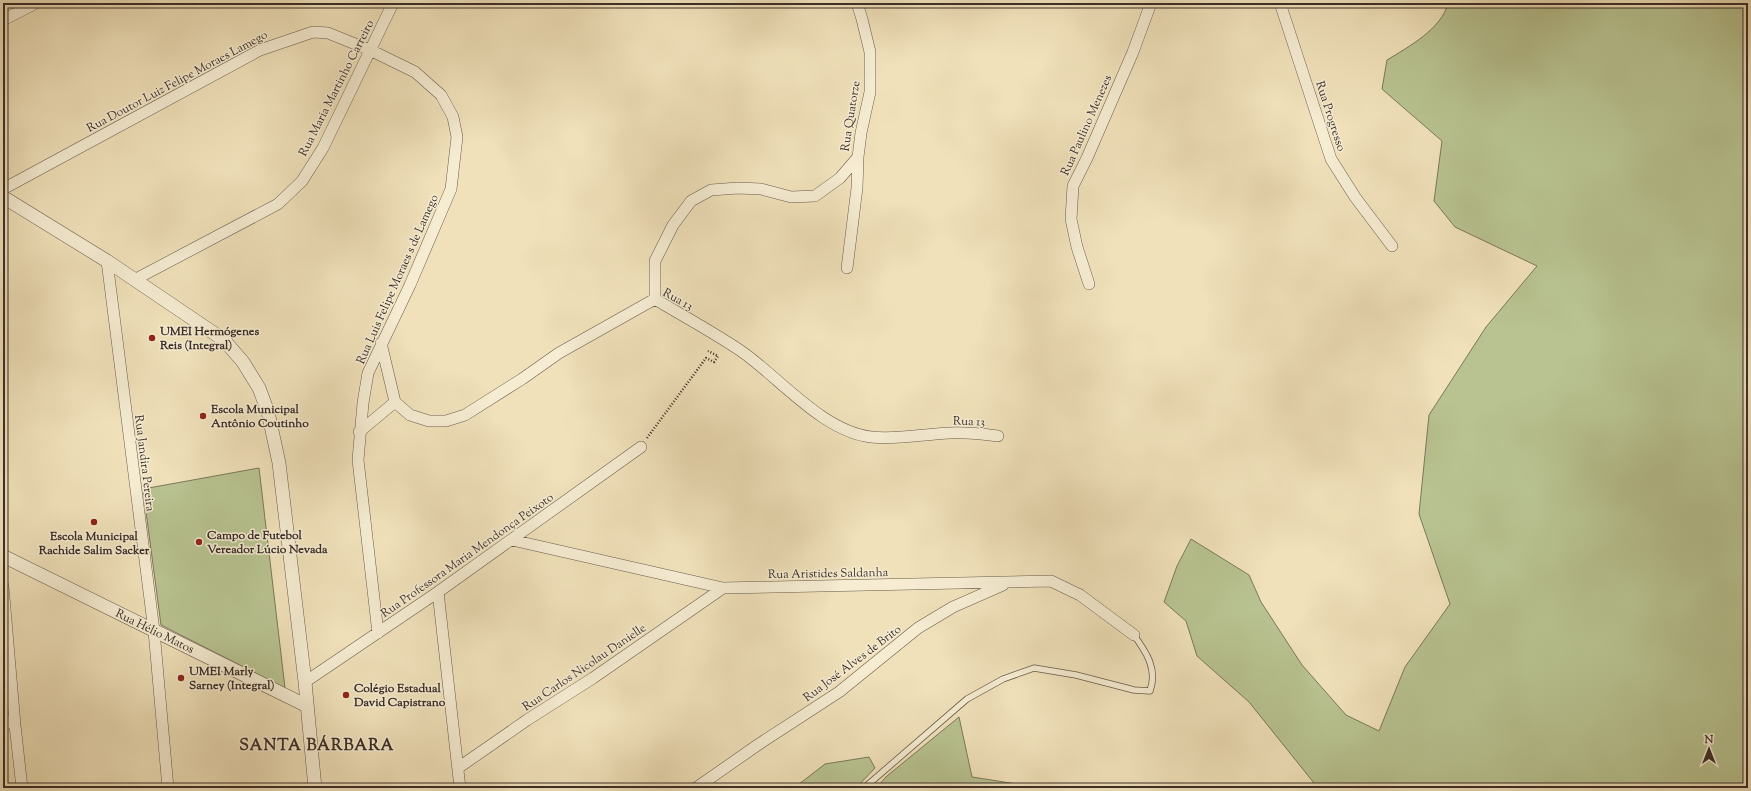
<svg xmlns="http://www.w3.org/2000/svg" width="1751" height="791" font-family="'Sorts Mill Goudy',serif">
	<rect width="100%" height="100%" fill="#f0e1ba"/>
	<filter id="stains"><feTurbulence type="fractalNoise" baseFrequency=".005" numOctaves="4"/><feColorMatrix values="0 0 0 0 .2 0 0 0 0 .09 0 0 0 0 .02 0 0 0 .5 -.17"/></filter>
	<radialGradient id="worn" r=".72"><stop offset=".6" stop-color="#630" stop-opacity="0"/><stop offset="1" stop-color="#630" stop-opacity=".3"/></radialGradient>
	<path fill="#b8c391" stroke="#7a785c" d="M1448,3h300v785h-430l-69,-86 -52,-46 -11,-35 -22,-19 13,-36 14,-27 58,36 12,27 41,63 44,50 33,16 26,-64 45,-63 -31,-90 10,-99 57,-88 51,-61 -82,-39 -21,-26 8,-60 -60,-52 5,-29c21,-13 55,-31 61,-57z
		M259,468l26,220 -124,-63 -18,-136z
		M959,717l13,60 70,11h-166l11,-12z
		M869,757l6,11 -19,20h-62l31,-24z"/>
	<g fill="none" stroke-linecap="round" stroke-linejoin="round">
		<defs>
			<path id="service" d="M864,788l103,-89 36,-20 31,-11 42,7 58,15 16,1c8,-22 -4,-39 -16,-56"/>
			<path id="minor" d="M1280,3l51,156 24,38 37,49
				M3,20l33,-17
				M3,189l257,-139 53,-18 15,1 42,17 45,22 26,23 12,22 4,20 -6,52 -41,96 -42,88 -5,30 -5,57 20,173
				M107,261l47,370 14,157
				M847,268l10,-80 1,-31
				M134,280l144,-76 24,-23 21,-33 70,-145
				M1089,284l-12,-37 -6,-28 2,-33 14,-28 46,-106 18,-49
				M655,299v-38l18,-36 18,-24 20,-11 27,-2 23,1 30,8 24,-1 25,-18 18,-21 3,-24 9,-41v-40l-8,-33 -5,-16
				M655,299c28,17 58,33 86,52 39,27 81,80 130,86 26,3 53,-3 79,-4 16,-1 32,1 48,3
				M381,343l14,59
				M359,432l36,-30 15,13 19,6h17l19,-6 57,-36 37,-26 96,-54
				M512,540l211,48 328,-7 29,14 54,40
				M3,586l12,139 7,63
				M438,592l22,196
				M305,682l133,-90 203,-145
				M3,719l12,6
				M458,768l69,-48 66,-42 130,-90
				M696,788l63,-44 80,-52 79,-64 35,-21 50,-22"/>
			<path id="tertiary" d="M3,197l104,64 117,79 19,22 16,26 9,24 11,51 26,219 10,106
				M3,556l304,150"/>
		</defs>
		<use href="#service" stroke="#685b4c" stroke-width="7"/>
		<use href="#minor" stroke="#685b4c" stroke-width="12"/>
		<use href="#tertiary" stroke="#685b4c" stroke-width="14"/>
		<path stroke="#3b2e28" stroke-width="2.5" stroke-dasharray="1 2" stroke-linecap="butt" d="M647,438l59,-80 8,4 4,-6 -10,-5"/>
		<use href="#service" stroke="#f5ecd2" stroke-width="5.5"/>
		<use href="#minor" stroke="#f5ecd2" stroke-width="11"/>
		<use href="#tertiary" stroke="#f5ecd2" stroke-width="13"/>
	</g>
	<g fill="#8f2418" stroke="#f5ecd2" stroke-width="1.5">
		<circle cx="152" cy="338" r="4"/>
		<circle cx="203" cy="416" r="4"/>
		<circle cx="94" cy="522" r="4"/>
		<circle cx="199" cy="542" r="4"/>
		<circle cx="181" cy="678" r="4"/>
		<circle cx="346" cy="695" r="4"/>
	</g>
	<g text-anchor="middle" stroke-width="3" stroke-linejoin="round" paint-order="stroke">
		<g font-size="12" fill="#3b2e28" stroke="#f5ecd2">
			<text transform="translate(177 81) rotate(-28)" y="4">Rua Doutor Luiz Felipe Moraes Lamego</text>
			<text transform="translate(336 88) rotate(-63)" y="4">Rua Maria Martinho Carreiro</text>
			<text transform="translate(850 116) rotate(-81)" y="4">Rua Quatorze</text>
			<text transform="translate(1331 116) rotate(72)" y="4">Rua Progresso</text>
			<text transform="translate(1086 125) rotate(-66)" y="4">Rua Paulino Menezes</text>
			<text transform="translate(397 279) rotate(-66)" y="4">Rua Luis Felipe Moraes s de Lamego</text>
			<text transform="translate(678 299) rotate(29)" y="4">Rua 13</text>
			<text transform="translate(969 421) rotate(2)" y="4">Rua 13</text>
			<text transform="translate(145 463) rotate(83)" y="4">Rua Jandira Pereira</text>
			<text transform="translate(467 555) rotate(-35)" y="4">Rua Professora Maria Mendonça Peixoto</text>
			<text transform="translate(828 573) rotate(-1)" y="4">Rua Aristides Saldanha</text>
			<text transform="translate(155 631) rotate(26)" y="4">Rua Hélio Matos</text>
			<text transform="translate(852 663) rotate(-37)" y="4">Rua José Alves de Brito</text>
			<text transform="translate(584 667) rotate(-34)" y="4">Rua Carlos Nicolau Danielle</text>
		</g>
		<g font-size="12" font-weight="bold" fill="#3b2e28" stroke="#f5ecd2" text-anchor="start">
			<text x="160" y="335">UMEI Hermógenes<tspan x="160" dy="14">Reis (Integral)</tspan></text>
			<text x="211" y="413">Escola Municipal<tspan x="211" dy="14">Antônio Coutinho</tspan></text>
			<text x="207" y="539">Campo de Futebol<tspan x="207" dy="14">Vereador Lúcio Nevada</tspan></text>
			<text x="94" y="540" text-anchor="middle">Escola Municipal<tspan x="94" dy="14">Rachide Salim Sacker</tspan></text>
			<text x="189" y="675">UMEI Marly<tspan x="189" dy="14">Sarney (Integral)</tspan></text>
			<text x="354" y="692">Colégio Estadual<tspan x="354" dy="14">David Capistrano</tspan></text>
		</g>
		<g font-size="16" font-weight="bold" letter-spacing="1" fill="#3b2e28" stroke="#f5ecd2">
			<text x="317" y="750">SANTA BÁRBARA</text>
		</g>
	</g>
	<rect width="1751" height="791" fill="none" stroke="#f0e1ba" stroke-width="16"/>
	<rect x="4" y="4" width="1743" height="783" fill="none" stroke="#3b2e28" stroke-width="2"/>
	<rect x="8" y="8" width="1735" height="775" fill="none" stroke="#3b2e28"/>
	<g transform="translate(1709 749)" stroke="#f5ecd2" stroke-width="3" paint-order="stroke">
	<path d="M0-3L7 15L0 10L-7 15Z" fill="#3b2e28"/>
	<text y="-6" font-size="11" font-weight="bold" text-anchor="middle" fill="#3b2e28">N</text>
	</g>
	<rect width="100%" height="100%" filter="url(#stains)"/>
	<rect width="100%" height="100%" fill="url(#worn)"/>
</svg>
